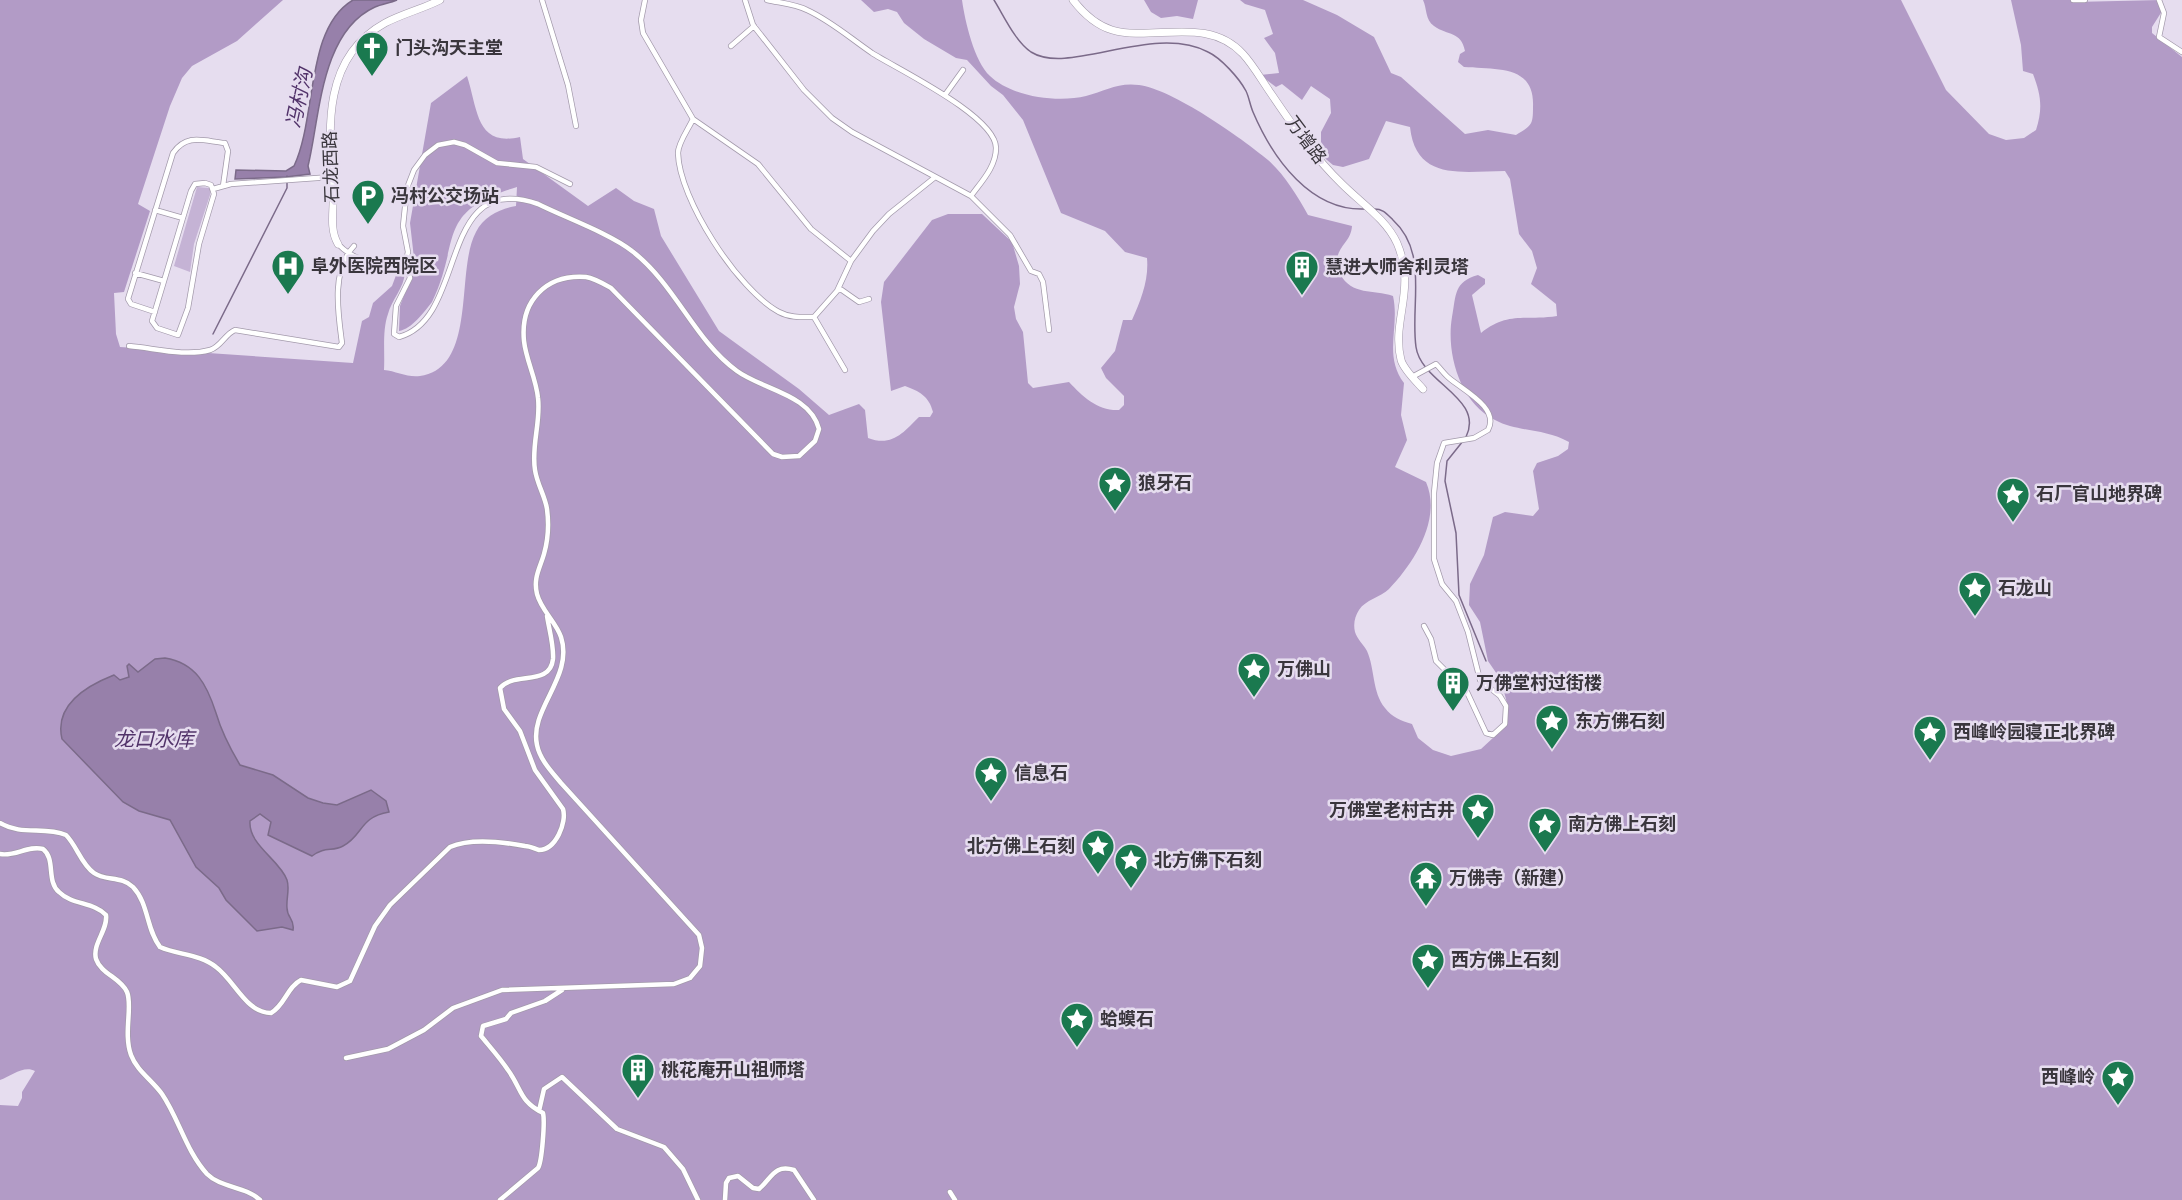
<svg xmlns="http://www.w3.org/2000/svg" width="2182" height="1200" font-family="'Fira Sans Condensed','Noto Sans SC',sans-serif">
	<rect width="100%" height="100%" fill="#e6ddef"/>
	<path fill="#c5b3d5" d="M197,187l13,1v7l-16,49 -4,28 -16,-6z"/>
	<path fill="#b29bc6" d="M0,0h283l-46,41 -45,25 -10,12 -12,28 -32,98 12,7 -26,81 -10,1 2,41 4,13 233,16 9,-42 7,-4 4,-14 19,-17 9,-24c12,17 -9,35 -13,52 -6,17 -3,38 -4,56 12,1 24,8 36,6 58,-8 35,-106 56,-144 8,-16 24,-23 40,-26l1,-19c-83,25 -55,53 -85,115 -8,10 -20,27 -33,29l1,-25 15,-39 -5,-44 21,-120 36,-27c11,34 9,71 53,61l3,22 65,47 28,-18 18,13 20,8 7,27 58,95 80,58 30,26 30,-11 6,6 3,28c24,9 35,-5 51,-21h11l3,-5c-4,-16 -14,-21 -28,-26l-14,5 -10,-89 3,-20 48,-62 16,-6h34l30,28 7,24 1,18 -6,23 2,12 7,13 5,51 5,5 36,-6c14,15 29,29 50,28l5,-5v-9l-18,-18 -5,-10 14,-17 8,-31h9c9,-20 17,-40 15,-62l-22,-6 -20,-21 -44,-18 -38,-93 -20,-25 -12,-9 -24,-26 -11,-2 -32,-19 -20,-16 -7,-11 -9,-3 -14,3 -13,-12h101c3,21 12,61 28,76 22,21 68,27 96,20 19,-5 32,-14 53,-11 33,4 103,53 129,75 16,14 30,37 40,55l44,11c-1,14 -10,17 -14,29 -2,6 0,13 2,19 12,22 33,15 53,22 7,31 -10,59 11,87l-3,32 6,25 -12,27 31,15c16,37 -12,81 -37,107 -8,8 -24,11 -30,21 -4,6 -6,14 -4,22 2,7 9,13 12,19 8,18 5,41 18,57 7,9 16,13 27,16l6,14 15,12 18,6 30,-7 13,-12 12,-15 2,-15 -7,-27 -13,-19 -8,-39 -11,-17 1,-21 14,-29 9,-38 12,-5 28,4 6,-7 -6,-38 4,-8 21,-7 10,-7 1,-7c-25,-14 -52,-10 -74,-22 -36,-18 -49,-68 -43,-103 4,-23 2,-35 26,-42l7,4v5l-13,11 9,38c27,-22 45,-12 76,-17l-1,-12 -25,-20 6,-16 -5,-17 -13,-17 -9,-55 -5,-8c-42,0 -89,11 -95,-44l-24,-6 -17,38 -26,8 -10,-2 -12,-10v-23l10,-19 -1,-14 -19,-13 -9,14 -20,-16 -6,3 -16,-12 19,-2 -4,-20 -11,-15 9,-4 -8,-24 -20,-6 -5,-4h63l34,15 37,22 17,36 10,4 64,57 23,-4 28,5c16,-10 17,-10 17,-28 2,-43 -37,-37 -69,-40l-6,-5 2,-8 5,-3c-4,-20 -17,-15 -31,-25 -9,-6 -7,-18 -11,-26h478l45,90 43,44 17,6 18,-2 12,-8c7,-22 5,-35 -3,-56l-10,-3 -2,-26 -10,-45h59l4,2 87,-2 3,8 -12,19v6l30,24v1143h-2182v-95l18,1 4,-8v-6l13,-21c-11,-6 -24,5 -35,9z
		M1144,0h54l-5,19 -16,-3 -16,2 -10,-6z"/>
	<path fill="#9780aa" stroke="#7b6a89" stroke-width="1.5" d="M353,0h44c-7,3 -15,4 -22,7 -55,25 -55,111 -67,159l2,8 -24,3 -51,2 1,-9 50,1 8,-5c23,-48 11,-138 59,-166z
		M165,658c31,5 42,27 51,55 5,17 15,37 24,52l33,10 35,23 15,5 14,2 34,-15 15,11 3,11c-30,5 -26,24 -46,34 -11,6 -18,0 -31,10l-44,-21 3,-13 -11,-8 -10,7c-2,24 30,39 37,59 3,9 -1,19 0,28 0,10 8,11 6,22l-11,-3 -25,4 -31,-31 -7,-12 -23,-21 -26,-47 -31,-9 -16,-9 -61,-63c-8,-34 24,-53 52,-64l6,5 9,-3 -2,-11 2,-2 9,8 17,-13z"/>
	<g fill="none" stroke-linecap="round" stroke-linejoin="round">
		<path stroke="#7b6a89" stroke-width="1.5" d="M994,0c10,16 21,41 37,52 38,24 122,-29 177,0 13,6 31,26 38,39 3,6 4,14 7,21 20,47 58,100 113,97
			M1374,209c9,0 12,4 19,11 36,33 17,84 23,127 5,36 69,51 50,90
			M213,334l74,-146v-12
			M1463,441l-16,20 -2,20 11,52 3,62 27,66"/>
		<defs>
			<path id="street" d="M542,0l26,85 8,41
				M645,0l-4,20 2,13 50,86 65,45 53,65 40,32
				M745,0l8,25 51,65 28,28 20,14 119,64 39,39 21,36 8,3 4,8 6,48
				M767,0c13,3 28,4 40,10 24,11 43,28 65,43 25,16 124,63 124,95 0,19 -15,34 -25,48
				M2073,0h12
				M2159,0l5,13 -5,24 23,15
				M731,46l23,-20
				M945,95l18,-25
				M693,119c-4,9 -15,24 -15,34 1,46 60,137 101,159 11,6 23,5 35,5l23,-26 14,-30 22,-30 16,-17 45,-36
				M205,183l6,2 3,9 -15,50 -11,64 -10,27 -21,-7 -5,-7 39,-130 4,-7z
				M213,189l18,-5 100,-7
				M155,210l28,8
				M338,244c20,21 40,18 68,17l4,17 -14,28 -2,28 5,3c70,-19 37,-168 139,-133 26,13 73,30 94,47 44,34 62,89 105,120 26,19 73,23 82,58l-4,12 -16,15 -17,1 -9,-3 -162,-166c-7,-4 -17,-10 -25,-11 -40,-3 -66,24 -62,64 2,19 12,37 14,57 3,24 -7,48 -3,72 2,14 10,26 12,39 2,15 1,31 -3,45 -4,14 -11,24 -7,40 4,16 19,28 24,43 13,40 -32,72 -24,108 3,15 15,27 24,38l138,152 3,13 -2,18 -10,12 -16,6 -172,6 -49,18 -29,22 -36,19 -42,9
				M406,261l2,-9 -5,-26 4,-38 7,-18 11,-15 13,-10 16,-3 11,3 32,18 39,4 34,17
				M135,273l29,8
				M839,288l20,14 10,-3
				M155,312l-24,-8 -3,-5 45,-146c14,-20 30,-12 52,-10l3,8 -5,35
				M814,317l31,53
				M129,346c25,2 56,11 81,4 11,-3 15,-16 25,-20l104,17 3,-4c-4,-30 -11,-73 12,-97
				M1412,377l24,-13c5,5 8,10 13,14 14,12 51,30 39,52l-14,8 -30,5 -7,20 -3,30v66l8,25 14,17 12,31 12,48 20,16 6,10 -1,18 -12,11 -7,-2 -19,-41 -31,-31 -5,-22 -7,-13
				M0,823c22,13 44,3 66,12 11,11 15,29 28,38 11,8 28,3 39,14 16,17 13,42 27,60 18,8 40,7 56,20 19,14 30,46 55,46 14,-8 16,-26 30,-33l36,7 13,-6 25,-55 15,-21 60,-58c21,-9 53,-5 75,-1 5,0 10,3 14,4 17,0 28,-28 24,-41l-28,-39 -15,-39 -16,-22 -4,-21c14,-17 50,-1 53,-29 1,-13 -4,-30 -6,-43
				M0,854c15,3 28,-9 43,-5 13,10 3,32 16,43 13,13 35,10 47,23 2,15 -14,29 -10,44 5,15 25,19 31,33 6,14 -4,41 4,63 6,16 21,25 31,39 17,25 24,57 45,80 14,14 38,12 53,26
				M539,1111l5,-22 18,-12 55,52 47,18 19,22 15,31
				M950,1192l5,8
				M500,1200l38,-32c4,-6 7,-47 5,-55 -24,-12 -21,-24 -35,-43 -8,-12 -18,-23 -27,-34l2,-10 23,-7 5,-6 34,-12 17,-11
				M725,1200l1,-17 3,-5 9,-2 15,12 6,1c13,-11 15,-25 35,-19l20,30"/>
			<path id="secondary" d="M1073,0c10,13 23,25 39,30 41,12 95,-15 131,24 11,12 19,27 29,41 21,31 42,62 70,89 19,19 44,35 55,59 20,47 -6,77 4,117 3,10 15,21 22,29
				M338,244c-10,-17 -3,-38 -5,-58 -5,-59 -10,-129 52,-163 17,-9 37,-14 55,-23"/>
		</defs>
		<use href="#street" stroke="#a39aab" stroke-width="6"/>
		<use href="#secondary" stroke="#a39aab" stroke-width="8"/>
		<use href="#street" stroke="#fff" stroke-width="4.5"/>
		<use href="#secondary" stroke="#fff" stroke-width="7"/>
	</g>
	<defs>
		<symbol id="church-pin" viewBox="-11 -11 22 30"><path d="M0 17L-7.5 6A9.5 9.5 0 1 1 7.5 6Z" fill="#1a794f" stroke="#e6ddef"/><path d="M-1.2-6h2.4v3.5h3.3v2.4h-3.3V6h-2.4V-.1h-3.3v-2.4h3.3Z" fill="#fff"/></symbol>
		<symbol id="parking-pin" viewBox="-11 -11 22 30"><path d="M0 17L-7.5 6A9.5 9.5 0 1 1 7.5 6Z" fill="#1a794f" stroke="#e6ddef"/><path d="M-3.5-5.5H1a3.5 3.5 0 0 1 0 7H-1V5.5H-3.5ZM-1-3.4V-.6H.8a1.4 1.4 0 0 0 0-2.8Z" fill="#fff"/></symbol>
		<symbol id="hospital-pin" viewBox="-11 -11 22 30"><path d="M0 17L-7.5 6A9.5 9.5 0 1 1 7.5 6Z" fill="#1a794f" stroke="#e6ddef"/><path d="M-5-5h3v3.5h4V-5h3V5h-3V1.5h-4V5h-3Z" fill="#fff"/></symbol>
		<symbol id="building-pin" viewBox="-11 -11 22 30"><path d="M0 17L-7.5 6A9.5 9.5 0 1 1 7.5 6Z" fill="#1a794f" stroke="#e6ddef"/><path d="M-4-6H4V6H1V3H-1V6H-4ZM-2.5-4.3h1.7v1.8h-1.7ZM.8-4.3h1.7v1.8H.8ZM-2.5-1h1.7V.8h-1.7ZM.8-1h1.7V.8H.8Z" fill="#fff"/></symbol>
		<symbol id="sight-pin" viewBox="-11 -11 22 30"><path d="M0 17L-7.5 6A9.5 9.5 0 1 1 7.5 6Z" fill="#1a794f" stroke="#e6ddef"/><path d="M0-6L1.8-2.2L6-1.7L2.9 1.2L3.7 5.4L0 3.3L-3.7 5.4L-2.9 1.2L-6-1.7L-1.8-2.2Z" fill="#fff"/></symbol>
		<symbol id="temple-pin" viewBox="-11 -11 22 30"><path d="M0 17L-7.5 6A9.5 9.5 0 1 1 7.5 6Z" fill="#1a794f" stroke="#e6ddef"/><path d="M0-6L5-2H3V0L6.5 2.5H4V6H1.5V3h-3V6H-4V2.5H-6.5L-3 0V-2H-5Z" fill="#fff"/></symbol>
	</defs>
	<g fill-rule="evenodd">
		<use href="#church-pin" x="353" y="29" width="38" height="52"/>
		<use href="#parking-pin" x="349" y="177" width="38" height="52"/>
		<use href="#hospital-pin" x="269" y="247" width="38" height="52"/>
		<use href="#building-pin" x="1283" y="248" width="38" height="52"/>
		<use href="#sight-pin" x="1096" y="464" width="38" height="52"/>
		<use href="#sight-pin" x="1994" y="475" width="38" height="52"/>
		<use href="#sight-pin" x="1956" y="569" width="38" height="52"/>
		<use href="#sight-pin" x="1235" y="650" width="38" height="52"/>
		<use href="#building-pin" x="1434" y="664" width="38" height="52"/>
		<use href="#sight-pin" x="1533" y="702" width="38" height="52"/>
		<use href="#sight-pin" x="1911" y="713" width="38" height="52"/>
		<use href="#sight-pin" x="972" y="754" width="38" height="52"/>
		<use href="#sight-pin" x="1459" y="791" width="38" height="52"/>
		<use href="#sight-pin" x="1526" y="805" width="38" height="52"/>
		<use href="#sight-pin" x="1079" y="827" width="38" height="52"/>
		<use href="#sight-pin" x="1112" y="841" width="38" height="52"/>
		<use href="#temple-pin" x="1407" y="859" width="38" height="52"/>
		<use href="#sight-pin" x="1409" y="941" width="38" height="52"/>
		<use href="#sight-pin" x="1058" y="1000" width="38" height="52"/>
		<use href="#building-pin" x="619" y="1051" width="38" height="52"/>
		<use href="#sight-pin" x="2099" y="1058" width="38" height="52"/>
	</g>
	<g text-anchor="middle" stroke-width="5" stroke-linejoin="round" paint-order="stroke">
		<g font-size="18" font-weight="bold" fill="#3a363d" stroke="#e6ddef" text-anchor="start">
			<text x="395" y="54">门头沟天主堂</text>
			<text x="391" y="202">冯村公交场站</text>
			<text x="311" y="272">阜外医院西院区</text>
			<text x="1325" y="273">慧进大师舍利灵塔</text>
			<text x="1138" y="489">狼牙石</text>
			<text x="2036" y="500">石厂官山地界碑</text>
			<text x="1998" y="594">石龙山</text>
			<text x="1277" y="675">万佛山</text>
			<text x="1476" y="689">万佛堂村过街楼</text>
			<text x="1575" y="727">东方佛石刻</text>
			<text x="1953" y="738">西峰岭园寝正北界碑</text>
			<text x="1014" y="779">信息石</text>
			<text x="1455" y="816" text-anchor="end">万佛堂老村古井</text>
			<text x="1568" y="830">南方佛上石刻</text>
			<text x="1075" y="852" text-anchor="end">北方佛上石刻</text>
			<text x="1154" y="866">北方佛下石刻</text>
			<text x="1449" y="884">万佛寺（新建）</text>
			<text x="1451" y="966">西方佛上石刻</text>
			<text x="1100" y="1025">蛤蟆石</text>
			<text x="661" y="1076">桃花庵开山祖师塔</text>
			<text x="2095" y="1083" text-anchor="end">西峰岭</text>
		</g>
		<g font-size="18" fill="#3a363d" stroke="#e6ddef">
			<text transform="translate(1306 140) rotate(53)" y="6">万增路</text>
			<text transform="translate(331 167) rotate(-92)" y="6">石龙西路</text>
		</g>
		<g font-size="20" font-style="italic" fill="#52336a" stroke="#e6ddef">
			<text transform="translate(299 98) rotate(-78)" y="7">冯村沟</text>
			<text x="154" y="746">龙口水库</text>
		</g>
	</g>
</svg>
